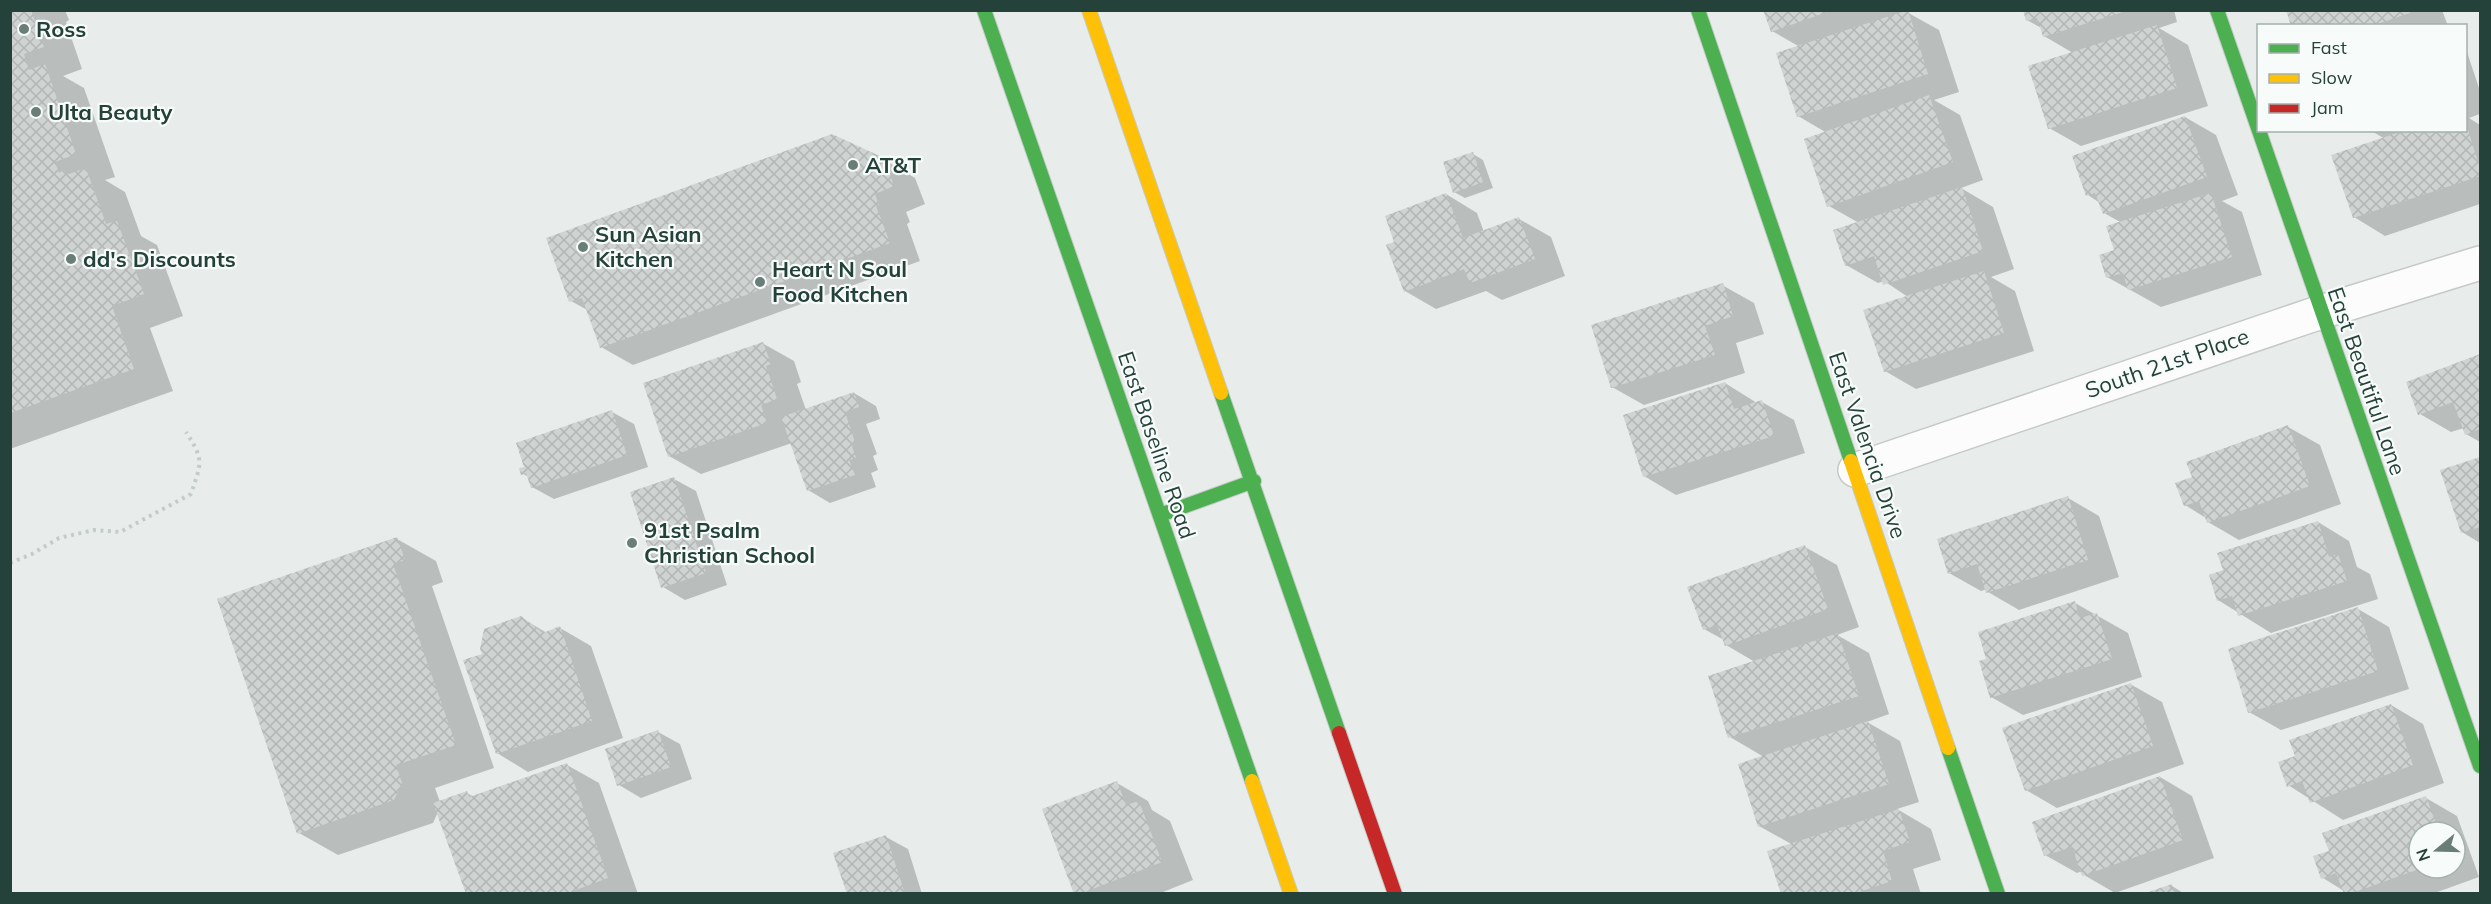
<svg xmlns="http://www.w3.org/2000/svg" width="2491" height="904" font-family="Mulish,sans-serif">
	<defs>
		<pattern id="building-cross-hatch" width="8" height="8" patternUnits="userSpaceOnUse" patternTransform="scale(1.5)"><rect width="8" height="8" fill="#cfd4d2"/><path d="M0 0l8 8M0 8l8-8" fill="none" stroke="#b2b7b5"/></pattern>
	</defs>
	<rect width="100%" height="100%" fill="#e8edeb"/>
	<path fill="#0003" fill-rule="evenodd" d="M10,10h55l4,10 -3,2 16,47 -19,7 21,12 31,89 -10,3 20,12 16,44 16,9 26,71 -33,12 23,63 -163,58z
		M1765,10h138l36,20 20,62 -25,8 26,15 23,65 -22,8 32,19 21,62 -23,8 24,14 19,60 -118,38 -31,-18 23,-74 -24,-16 -6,2 -32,-18 13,-42 -30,-17 -2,-73 -29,-17 2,-69 -28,-16z
		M2024,10h150l3,12 -18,6 29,17 20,61 -127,40 -32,-18 24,-75 -29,-17 -3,-8 -14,-8z
		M2288,10h154l6,16h-155z
		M2466,49l14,42v23l-11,4 11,7v79l-95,32 -31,-19 31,-78 -15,-9h96z
		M2185,117l31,18 22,60 -16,6 20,11 20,63 -101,32 -54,-30 9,-26 6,-28 -18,-10 -4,-10 -12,-8z
		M1473,154l10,6 10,28 -28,10 -11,-6z
		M883,159l32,19 10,26 -19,8 4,10 -3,2 13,37 -287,104 -32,-18 -12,-36 -18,-10z
		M1446,194l31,19 7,19 35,-13 32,18 14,39 -63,24 -16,-9 -50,18 -31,-18z
		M1722,285l32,18 10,31 -28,9 9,30 -101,32 -32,-18z
		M762,343l32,18 7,21 -4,2 9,26 48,-17 22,13 4,13 -14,5 11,30 -4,2 5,14 -7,3 5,14 -46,16 -22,-13 -16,-47 -91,31 -32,-18z
		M2480,356v86l-14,-8 -2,-6 -13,4 -31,-18 -12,-32z
		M1725,383l32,20 5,-1 32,18 11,33 -129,42 -32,-19z
		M612,412l22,12 14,43 -94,32 -22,-12 -3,-10 -6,-3 3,-6z
		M2288,427l32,18 21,59 -102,36 -31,-18 -2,-4 -21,-13 8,-27z
		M2480,458v85l-18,-11 -20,-61z
		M674,479l22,12 31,94 -42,15 -22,-13z
		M2068,498l31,18 20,61 -100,33 -31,-18 -1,-3 -6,2 -32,-18z
		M2318,522l31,19 8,26 13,7 8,25 -107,34 -53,-33 7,-29z
		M397,539l39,22 7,21 -11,4 62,182 -59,20 5,14 27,-9 7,4 93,-32 32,18 39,111h-171l-29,-82 -5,11 -95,32 -39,-22z
		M1805,547l32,18 22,62 -22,8 32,18 20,61 -22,8 33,19 19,61 -22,7 34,20 10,31 -28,9 8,25h-138l10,-49 -34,-19 5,-69 -34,-20 25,-75 -29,-17 -2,-5 -20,-11z
		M2075,603l53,30 14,44 -119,38 -32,-18 -3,-37z
		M2358,609l31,18 20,62 -128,41 -32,-18z
		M520,617l27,16 13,-5 31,18 32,92 -95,34 -31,-19z
		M2130,684l32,18 22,62 -127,44 -31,-18z
		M2391,705l32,19 21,59 -101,37 -55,-35 9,-28z
		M658,732l22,12 12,35 -51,19 -22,-13z
		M2160,777l32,19 22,62 -99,35 -31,-18 -2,-4 -5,2 -32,-18z
		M1117,783l31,18 4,9 18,11 23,59 -35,14h-82z
		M2426,798l31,18 22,61 -47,17h-87l-1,-3 -21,-13 8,-26zM2419,832h36v36h-36z
		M886,837l22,12 14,45h-74z
		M2172,886l13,8h-36z"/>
	<path fill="url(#building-cross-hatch)" d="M10,10h21l13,37 -20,7 5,16 16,-6 31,90 -21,8 4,11 5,-3 2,5 20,-7 20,56 11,-3 27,73 -32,12 22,63 -124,44z
		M1763,10h67v1l-59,21z
		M1908,10l20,64 -131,43 -21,-64z
		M2023,10h102l1,1 -83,26 -6,-19 -11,3z
		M2286,10h129v1l-43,15h-81z
		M2157,25l20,63 -129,41 -20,-63z
		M1929,95l24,67 -126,45 -23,-68z
		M2185,116l22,61 -104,37 -8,-21 -9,3 -14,-40z
		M2466,124l14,44v8l-127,42 -22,-63 75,-25h60z
		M832,134l52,24 10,28 -19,8 4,11 -3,1 14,37 -290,105 -18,-50 -13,4 -23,-64z
		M1473,152l10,30 -30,11 -10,-31z
		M1962,187l21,64 -100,34 -9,-29 -29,10 -12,-36z
		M1446,193l17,45 56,-21 16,42 -65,24 -6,-14 -60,23 -18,-47 8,-3 -9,-26z
		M2211,193l21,64 -104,33 -5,-17 -17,5 -7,-23 15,-5 -8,-24z
		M1984,271l20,62 -120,39 -21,-62z
		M1723,283l10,33 -28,10 10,29 -104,33 -20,-63z
		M763,342l8,22 -5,2 11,33 -16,6 6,18 -99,34 -25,-74z
		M2480,354v75l-15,6 -12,-33 -35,13 -12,-33z
		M1725,382l9,27 28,-9 12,36 -131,41 -20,-62z
		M854,392l5,15 -14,5 10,30 -4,1 5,15 -7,2 6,15 -48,16 -26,-74z
		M612,410l15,45 -96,33 -5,-15 -5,2 -2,-7 5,-1 -8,-24z
		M2288,425l22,61 -103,37 -8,-22 -15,5 -9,-23 17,-6 -6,-15z
		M2480,457v70l-19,6 -21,-63z
		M674,477l32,96 -45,15 -31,-96z
		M2068,496l20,64 -102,33 -9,-29 -29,10 -11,-35z
		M2318,521l11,36 9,-3 9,27 -109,35 -6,-20 -15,5 -8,-26 14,-5 -6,-17z
		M397,537l8,23 -12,4 63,181 -60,20 6,18 -8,17 -97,34 -80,-235z
		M1805,545l23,64 -103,37 -8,-21 -14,5 -16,-43z
		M2075,601l5,17 17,-5 15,46 -122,39 -11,-37 7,-2 -8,-27z
		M2358,607l20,64 -130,42 -20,-64z
		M521,616l22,17 17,-7 32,95 -96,33 -33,-94 19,-6 -2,-5 4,-20z
		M1838,633l21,63 -131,42 -20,-62z
		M2131,683l22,63 -128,45 -23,-63z
		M2391,704l22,61 -103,38 -8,-22 -15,6 -9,-25 17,-6 -6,-16z
		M1868,721l21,63 -131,43 -20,-63z
		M658,730l13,37 -54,19 -12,-37z
		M567,763l41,115 -43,16h-99l-33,-91 34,-12 2,6z
		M2160,776l23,64 -101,36 -10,-29 -28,9 -12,-34z
		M1117,781l9,24 13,-4 23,61 -82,32h-6l-32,-85z
		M2426,796l13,36h-20v37l-69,25h-6l-8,-21 -15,6 -8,-23 16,-5 -7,-18z
		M1899,809l11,33 -27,9 9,30 -39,13h-72l-14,-43z
		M886,835l19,59h-58l-14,-41z
		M2172,884l3,10h-30v-1z"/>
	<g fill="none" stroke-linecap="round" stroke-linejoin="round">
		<defs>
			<path id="street" d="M1855,470l466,-158 159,-49"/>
			<path id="fast" d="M984,10l268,771
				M1698,10l153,451
				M2217,10l263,756
				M1221,393l118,340
				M1160,515l94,-34
				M1948,748l50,146"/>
			<path id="slow" d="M1089,10l132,383
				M1851,461l97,287
				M1252,781l39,113"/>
			<path id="jam" d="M1339,733l56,161"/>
		</defs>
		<use href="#street" stroke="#c5cac8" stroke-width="36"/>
		<use href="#fast" stroke="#c3cbc8" stroke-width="16"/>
		<use href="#slow" stroke="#c3cbc8" stroke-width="16"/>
		<use href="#jam" stroke="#c3cbc8" stroke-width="16"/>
		<path stroke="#c3ccca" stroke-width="4" stroke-dasharray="3 4.5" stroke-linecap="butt" d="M10,563l22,-9 27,-16 35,-8 26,2 71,-38c10,-31 14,-33 -5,-62"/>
		<use href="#street" stroke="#fcfcfc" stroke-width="33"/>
		<use href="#fast" stroke="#4caf50" stroke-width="14"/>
		<use href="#slow" stroke="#ffc107" stroke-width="14"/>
		<use href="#jam" stroke="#c62828" stroke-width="14"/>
	</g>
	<g fill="#697e78" stroke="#f7fbf9" stroke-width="2">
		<circle cx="24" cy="29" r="6"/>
		<circle cx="36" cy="112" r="6"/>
		<circle cx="853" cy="165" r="6"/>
		<circle cx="583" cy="247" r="6"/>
		<circle cx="71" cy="259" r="6"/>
		<circle cx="760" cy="282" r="6"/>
		<circle cx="632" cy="543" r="6"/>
	</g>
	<g text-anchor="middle" stroke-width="4.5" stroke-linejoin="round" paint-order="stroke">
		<g font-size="22" font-weight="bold" fill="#24423a" stroke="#f7fbf9" text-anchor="start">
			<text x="36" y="37">Ross</text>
			<text x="48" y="120">Ulta Beauty</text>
			<text x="865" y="173">AT&amp;T</text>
			<text x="595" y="242">Sun Asian<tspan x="595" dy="25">Kitchen</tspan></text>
			<text x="83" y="267">dd's Discounts</text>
			<text x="772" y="277">Heart N Soul<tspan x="772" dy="25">Food Kitchen</tspan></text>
			<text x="644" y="538">91st Psalm<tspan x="644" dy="25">Christian School</tspan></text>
		</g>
		<g font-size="22" fill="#24423a" stroke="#f7fbf9">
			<text transform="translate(2167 363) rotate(-19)" y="8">South 21st Place</text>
			<text transform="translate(2367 381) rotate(71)" y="8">East Beautiful Lane</text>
			<text transform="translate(1157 445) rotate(71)" y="8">East Baseline Road</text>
			<text transform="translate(1868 445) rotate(71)" y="8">East Valencia Drive</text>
		</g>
	</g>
	<rect width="2491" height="904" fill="none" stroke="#24423a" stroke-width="24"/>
	<rect x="2257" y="24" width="210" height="108" fill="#f7fbf9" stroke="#a3b1ad" stroke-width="1.5"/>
	<rect x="2269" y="44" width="30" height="9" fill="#4caf50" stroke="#a3b1ad" stroke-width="1.5"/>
	<text x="2311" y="54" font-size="18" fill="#24423a">Fast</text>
	<rect x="2269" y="74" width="30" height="9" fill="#ffc107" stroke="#a3b1ad" stroke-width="1.5"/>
	<text x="2311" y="84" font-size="18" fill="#24423a">Slow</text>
	<rect x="2269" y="104" width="30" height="9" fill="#c62828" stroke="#a3b1ad" stroke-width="1.5"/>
	<text x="2311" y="114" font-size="18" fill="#24423a">Jam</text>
	<g transform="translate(2437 850) rotate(251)"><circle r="28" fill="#f7fbf9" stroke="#a3b1ad" stroke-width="1.5"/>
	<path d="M0-4.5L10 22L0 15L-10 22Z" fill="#697e78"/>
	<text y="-9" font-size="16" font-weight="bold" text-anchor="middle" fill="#24423a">N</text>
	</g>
</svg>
